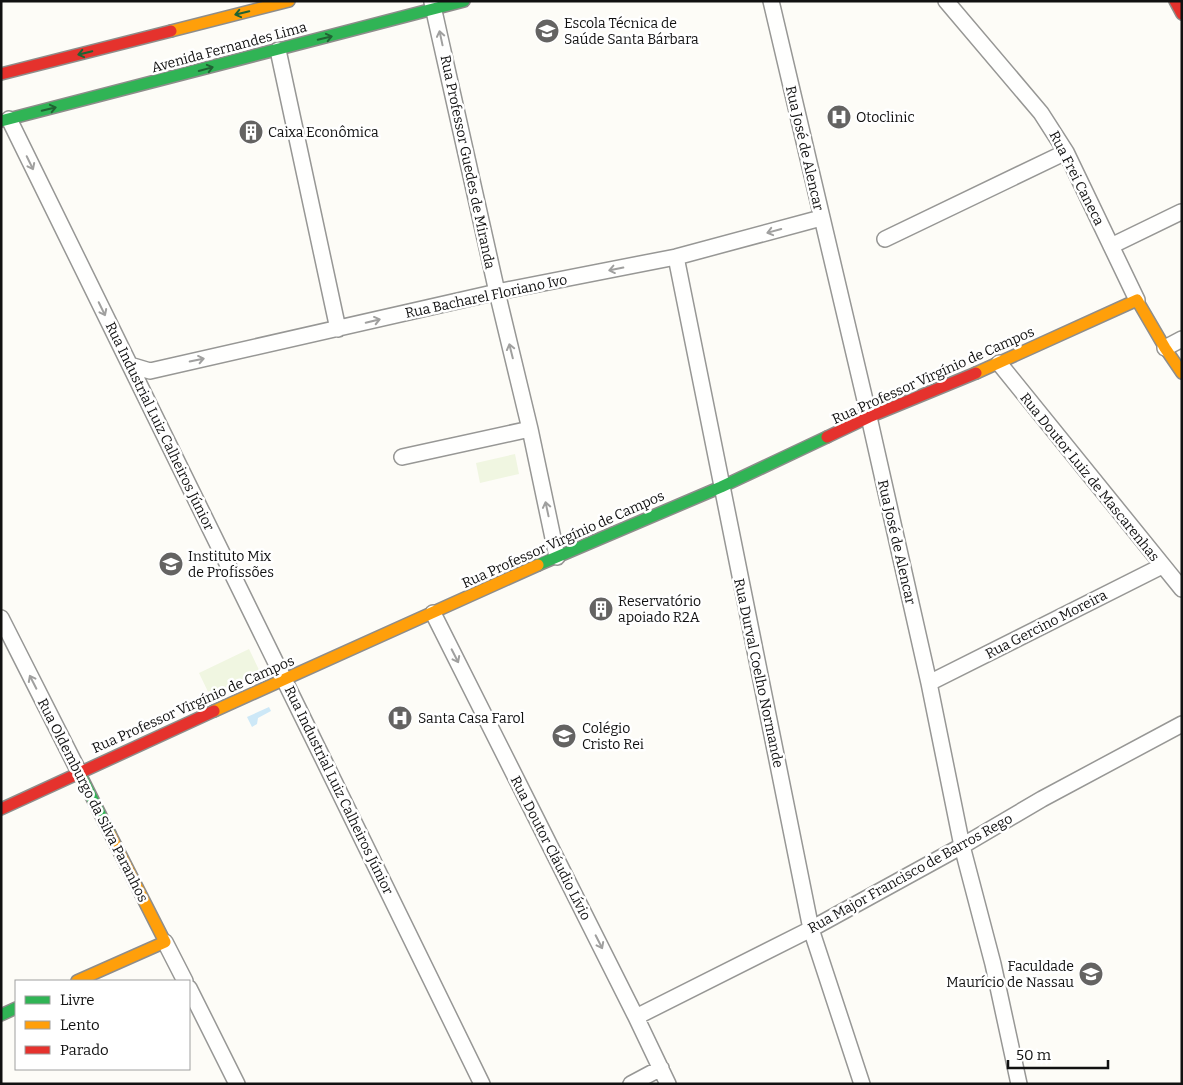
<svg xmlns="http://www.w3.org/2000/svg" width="1183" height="1085" font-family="Bitter,serif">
	<rect width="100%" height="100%" fill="#fdfcf7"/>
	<path fill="#f0f6e1" d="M515,454l4,20 -39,9 -4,-20z
		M249,649l12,25 -50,24 -12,-25z"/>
	<path fill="#cde8f7" d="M269,707l2,4 -13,7 -1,6 -5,3 -5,-10z"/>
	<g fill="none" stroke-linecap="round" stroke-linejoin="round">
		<defs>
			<path id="street" d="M771,1l98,416 60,266 33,163 31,118 26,120
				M946,1l95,112 25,39 71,148
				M432,2l65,290 33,137 27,128
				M278,50l60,279
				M9,119c158,322 316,643 473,965
				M885,239l181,-87
				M1111,246l70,-34
				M676,257l135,672 51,155
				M1165,348l17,-9
				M999,363l183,226
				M130,365l20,6 347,-79 179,-35 145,-39
				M402,457l128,-28
				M433,613l203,404 32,67
				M1,618l78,154
				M929,683l233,-117
				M165,942l20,39
				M189,988l48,96
				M636,1017l175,-88 151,-83 80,-47 140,-75
				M631,1084l30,-16"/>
			<path id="fast" d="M1,121l463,-120
				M538,565l183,-78 106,-50
				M79,772l31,62
				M1,1015l15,-7"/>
			<path id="slow" d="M171,31l118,-30
				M976,373l161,-73 28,48 17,25
				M214,711l324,-146
				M77,981l88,-39 -55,-108"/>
			<path id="jam" d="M1175,1l7,13
				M1,74l170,-43
				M827,437l42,-20 107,-44
				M1,809l213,-98"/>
		</defs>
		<use href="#street" stroke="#979795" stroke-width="18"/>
		<use href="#fast" stroke="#8e8d8b" stroke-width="14"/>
		<use href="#slow" stroke="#8e8d8b" stroke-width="14"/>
		<use href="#jam" stroke="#8e8d8b" stroke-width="14"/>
		<use href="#street" stroke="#fffffe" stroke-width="15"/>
		<use href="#fast" stroke="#30b455" stroke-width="11"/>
		<use href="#slow" stroke="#ff9f0a" stroke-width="11"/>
		<use href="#jam" stroke="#e5322d" stroke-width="11"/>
	</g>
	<defs><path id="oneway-shaft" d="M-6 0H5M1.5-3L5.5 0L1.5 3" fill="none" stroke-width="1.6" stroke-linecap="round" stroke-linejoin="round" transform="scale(1.25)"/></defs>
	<g stroke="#206233">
		<use href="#oneway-shaft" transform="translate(242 13) rotate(166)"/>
		<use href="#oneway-shaft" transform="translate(325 38) rotate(-14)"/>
		<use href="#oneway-shaft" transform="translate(85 53) rotate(166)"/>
		<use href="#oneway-shaft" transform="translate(206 69) rotate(-15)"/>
		<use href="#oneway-shaft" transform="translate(49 109) rotate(-14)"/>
	</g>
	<g stroke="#a0a09f">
		<use href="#oneway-shaft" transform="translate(441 38) rotate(-102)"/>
		<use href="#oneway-shaft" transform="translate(30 163) rotate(64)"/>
		<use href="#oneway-shaft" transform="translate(774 231) rotate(165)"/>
		<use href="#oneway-shaft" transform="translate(616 269) rotate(169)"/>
		<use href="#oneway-shaft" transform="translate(102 309) rotate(64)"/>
		<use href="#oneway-shaft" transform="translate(373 321) rotate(-13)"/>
		<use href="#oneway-shaft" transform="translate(511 351) rotate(-104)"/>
		<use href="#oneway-shaft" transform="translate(197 360) rotate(-12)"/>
		<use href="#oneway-shaft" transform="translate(547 509) rotate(-102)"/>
		<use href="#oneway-shaft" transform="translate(455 656) rotate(63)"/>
		<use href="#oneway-shaft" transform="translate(33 682) rotate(-117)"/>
		<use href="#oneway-shaft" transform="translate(599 942) rotate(63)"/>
	</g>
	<defs>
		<symbol id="university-disc" viewBox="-11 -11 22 22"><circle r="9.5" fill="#646362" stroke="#fff"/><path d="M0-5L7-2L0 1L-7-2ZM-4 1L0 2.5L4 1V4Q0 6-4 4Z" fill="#fff"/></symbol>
		<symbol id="hospital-disc" viewBox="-11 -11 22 22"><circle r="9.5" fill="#646362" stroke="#fff"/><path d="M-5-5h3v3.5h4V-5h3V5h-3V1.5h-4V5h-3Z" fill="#fff"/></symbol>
		<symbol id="building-disc" viewBox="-11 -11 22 22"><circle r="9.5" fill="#646362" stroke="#fff"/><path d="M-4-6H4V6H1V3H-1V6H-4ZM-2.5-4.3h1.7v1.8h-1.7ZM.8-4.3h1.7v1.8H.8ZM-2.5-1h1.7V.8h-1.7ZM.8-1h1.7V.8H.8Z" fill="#fff"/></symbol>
		<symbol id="school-disc" viewBox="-11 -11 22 22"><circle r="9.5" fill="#646362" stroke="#fff"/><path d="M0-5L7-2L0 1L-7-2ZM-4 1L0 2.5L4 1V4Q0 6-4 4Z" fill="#fff"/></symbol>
	</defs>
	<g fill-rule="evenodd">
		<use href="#university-disc" x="533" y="17" width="28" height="28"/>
		<use href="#hospital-disc" x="825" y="103" width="28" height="28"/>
		<use href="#building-disc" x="237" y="118" width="28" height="28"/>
		<use href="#university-disc" x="157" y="550" width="28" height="28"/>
		<use href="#building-disc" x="587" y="595" width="28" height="28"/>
		<use href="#hospital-disc" x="386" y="704" width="28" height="28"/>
		<use href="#school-disc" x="550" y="722" width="28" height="28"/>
		<use href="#university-disc" x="1077" y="960" width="28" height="28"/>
	</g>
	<g text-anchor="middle" stroke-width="5" stroke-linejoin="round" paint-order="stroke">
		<g font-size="14" fill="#111" stroke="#fff" text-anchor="start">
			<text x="564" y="28">Escola Técnica de<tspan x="564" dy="16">Saúde Santa Bárbara</tspan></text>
			<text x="856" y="122">Otoclinic</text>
			<text x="268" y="137">Caixa Econômica</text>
			<text x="188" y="561">Instituto Mix<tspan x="188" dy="16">de Profissões</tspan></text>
			<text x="618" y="606">Reservatório<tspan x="618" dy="16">apoiado R2A</tspan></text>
			<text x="418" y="723">Santa Casa Farol</text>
			<text x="582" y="733">Colégio<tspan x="582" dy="16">Cristo Rei</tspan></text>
			<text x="1074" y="971" text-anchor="end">Faculdade<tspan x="1074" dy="16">Maurício de Nassau</tspan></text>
		</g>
		<g font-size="14" fill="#111" stroke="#fff">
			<text transform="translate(229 47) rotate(-15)" y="5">Avenida Fernandes Lima</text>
			<text transform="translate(805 148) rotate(77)" y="5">Rua José de Alencar</text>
			<text transform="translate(468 162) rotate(78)" y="5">Rua Professor Guedes de Miranda</text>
			<text transform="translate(1077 178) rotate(63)" y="5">Rua Frei Caneca</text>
			<text transform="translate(486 296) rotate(-12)" y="5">Rua Bacharel Floriano Ivo</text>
			<text transform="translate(933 375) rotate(-24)" y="5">Rua Professor Virgínio de Campos</text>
			<text transform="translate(160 426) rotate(64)" y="5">Rua Industrial Luiz Calheiros Júnior</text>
			<text transform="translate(1090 477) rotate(51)" y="5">Rua Doutor Luiz de Mascarenhas</text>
			<text transform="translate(563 539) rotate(-24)" y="5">Rua Professor Virgínio de Campos</text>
			<text transform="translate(897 542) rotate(77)" y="5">Rua José de Alencar</text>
			<text transform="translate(1046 624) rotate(-27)" y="5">Rua Gercino Moreira</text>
			<text transform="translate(759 673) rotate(78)" y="5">Rua Durval Coelho Normande</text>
			<text transform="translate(193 704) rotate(-24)" y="5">Rua Professor Virgínio de Campos</text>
			<text transform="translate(339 790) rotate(64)" y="5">Rua Industrial Luiz Calheiros Júnior</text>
			<text transform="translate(93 800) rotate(63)" y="5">Rua Oldemburgo da Silva Paranhos</text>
			<text transform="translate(551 848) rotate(63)" y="5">Rua Doutor Cláudio Lívio</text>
			<text transform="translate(910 873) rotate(-29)" y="5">Rua Major Francisco de Barros Rego</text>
		</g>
	</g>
	<rect width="1183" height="1085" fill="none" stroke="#111111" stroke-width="5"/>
	<rect x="15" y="980" width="175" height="90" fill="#ffffff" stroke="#a0a0a0"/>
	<rect x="25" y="996" width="25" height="8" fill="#30b455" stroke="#a0a0a0"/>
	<text x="60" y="1005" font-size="15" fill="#111111">Livre</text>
	<rect x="25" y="1021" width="25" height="8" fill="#ff9f0a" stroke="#a0a0a0"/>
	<text x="60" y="1030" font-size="15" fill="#111111">Lento</text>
	<rect x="25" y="1046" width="25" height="8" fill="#e5322d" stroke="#a0a0a0"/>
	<text x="60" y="1055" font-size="15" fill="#111111">Parado</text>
	<path d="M1008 1060v8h100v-8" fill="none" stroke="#111111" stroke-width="2.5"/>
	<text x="1016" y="1060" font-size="15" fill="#111111" stroke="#ffffff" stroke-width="4" paint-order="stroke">50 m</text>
</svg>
